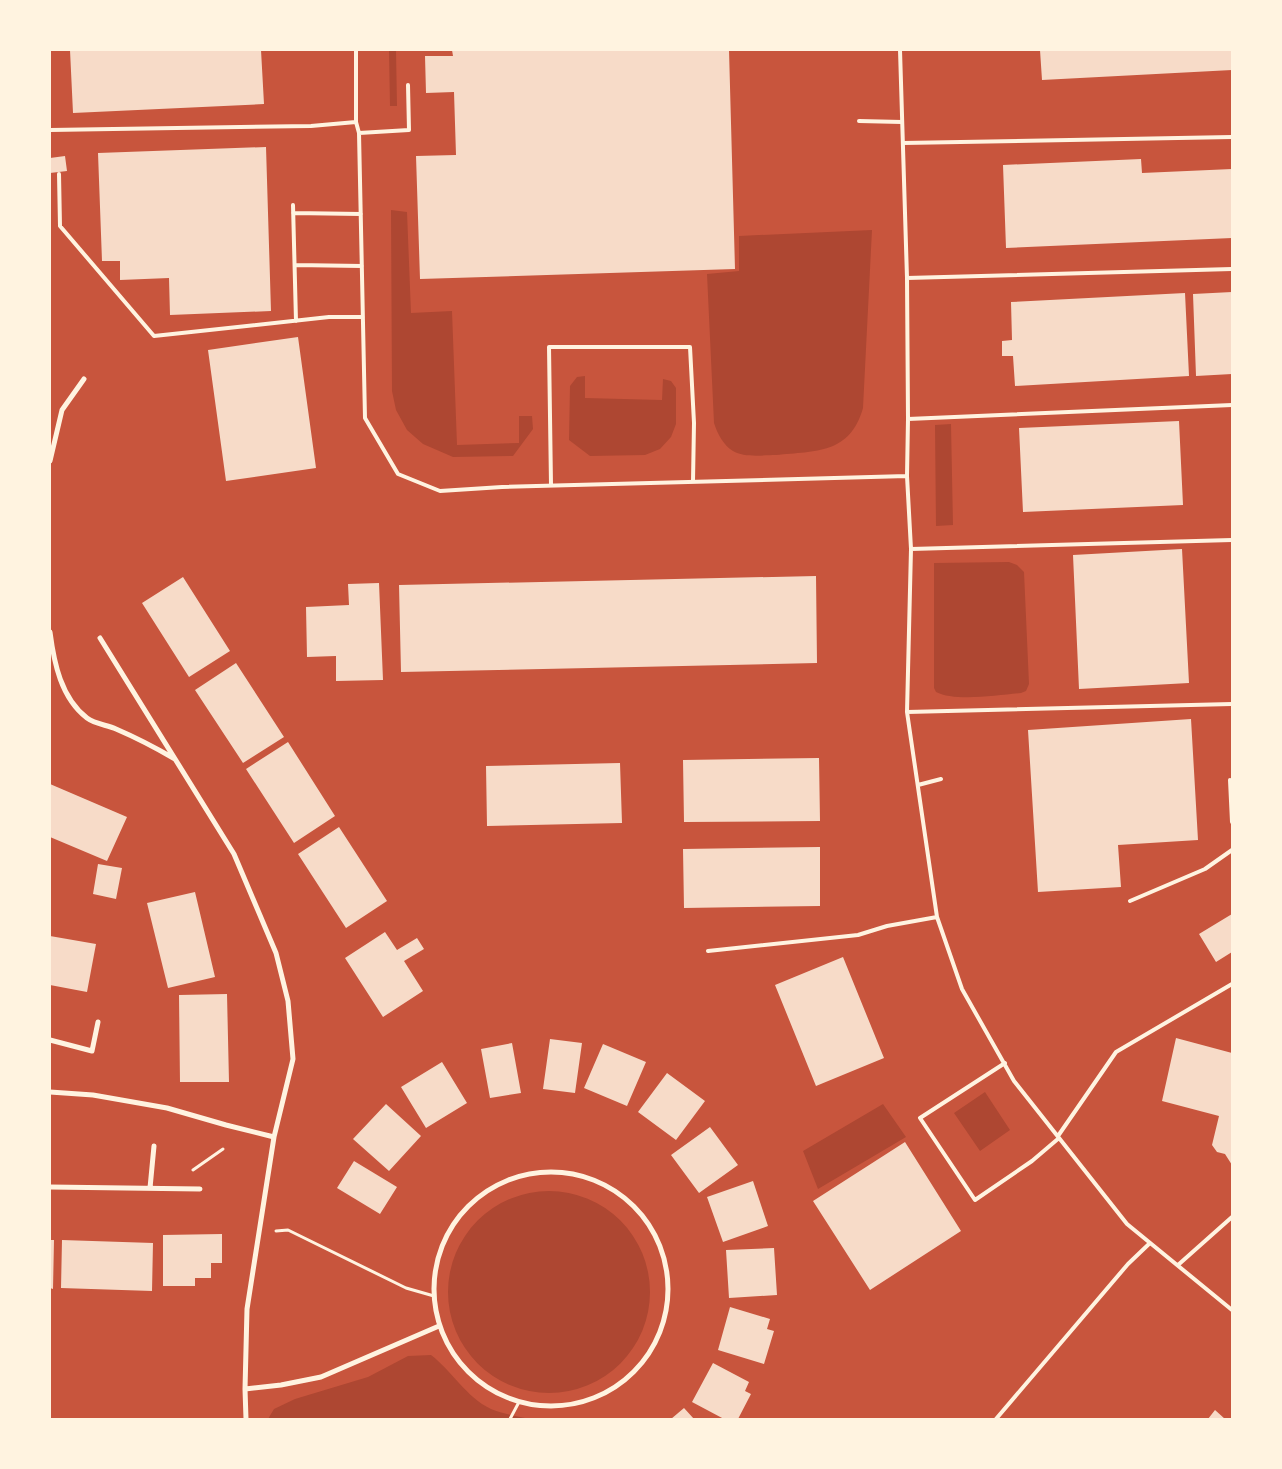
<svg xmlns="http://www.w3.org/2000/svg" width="1282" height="1469" font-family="Roboto,sans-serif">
	<rect width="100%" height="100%" fill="#c8553d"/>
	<path fill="#ae4732" d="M389,50h7l1,56h-7z
		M391,210l16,2 4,101 41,-2 5,134 62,-2v-27h13l1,13 -20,27 -60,1 -30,-13 -16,-14 -11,-20 -4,-19z
		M872,230l-9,178c-13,46 -47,43 -87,47 -12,0 -32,3 -43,-4 -9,-5 -16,-18 -19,-28l-7,-149 32,-3v-35z
		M585,376v22l77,2 1,-21 8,2 5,7v36l-5,13 -11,12 -15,6 -55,1 -21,-16 1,-54 7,-9z
		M951,424l2,101 -17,1 -1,-101z
		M1009,562l8,3 7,7 5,112 -3,7 -5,2c-22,2 -66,9 -85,-1l-2,-4v-125z
		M985,1092l25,38 -30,21 -26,-38z
		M883,1104l23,33 -88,52 -15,-38z
		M448 1292a101 101 0 1 1 202 0a101 101 0 1 1-202 0Z
		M431,1355c21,16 35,42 60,54 12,5 26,7 38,10h-261l6,-10 21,-10 73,-22 40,-21z"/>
	<path fill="#f7dbc8" d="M70,50h191l3,54 -191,9z
		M452,50h277l6,219 -315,10 -4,-123 40,-1 -2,-63 -28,1 -1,-37h28z
		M1040,50h192v20l-190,10z
		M266,147l5,164 -101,4 -1,-37 -49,2v-19h-18l-4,-108z
		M65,156l2,15 -17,2v-15z
		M1141,159l1,14 90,-4v69l-226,10 -3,-83z
		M1232,292v82l-36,2 -3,-82z
		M1185,293l4,83 -174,10 -2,-30h-11v-15l10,-1 -1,-38z
		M298,337l18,131 -90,13 -18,-131z
		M1179,421l4,84 -160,7 -4,-84z
		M1182,549l7,134 -110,6 -6,-134z
		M816,576l1,87 -416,9 -2,-87z
		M183,577l47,74 -41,26 -47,-74z
		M379,583l4,97 -47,1v-25l-29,1 -1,-50 43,-2 -1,-21z
		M236,663l48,74 -41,26 -48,-73z
		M1191,719l7,121 -80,5 3,42 -83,5 -10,-162z
		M288,742l47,74 -41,27 -48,-74z
		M819,758l1,63 -136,1 -1,-62z
		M620,763l2,60 -135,3 -1,-60z
		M50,784l77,33 -20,44 -57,-24z
		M339,827l48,74 -41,27 -48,-74z
		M820,847v59l-136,2 -1,-59z
		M98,864l24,4 -6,31 -23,-5z
		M195,892l20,85 -47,11 -21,-85z
		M1232,914v38l-16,10 -17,-28z
		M385,932l12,18 20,-12 7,11 -20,12 19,30 -40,26 -38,-59z
		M50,936l46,8 -9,48 -37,-7z
		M843,957l41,101 -68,28 -41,-101z
		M227,994l2,88h-49l-1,-87z
		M1176,1038l56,15v112l-7,-11 -8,-2 -5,-7 7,-29 -57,-15z
		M550,1039l32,4 -7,50 -32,-4z
		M512,1043l9,50 -31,5 -9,-49z
		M603,1044l43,18 -19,44 -43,-18z
		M442,1062l25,41 -41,25 -25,-41z
		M667,1073l38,28 -29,39 -38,-28z
		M386,1104l35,32 -32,35 -36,-32z
		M710,1127l28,38 -39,28 -28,-38z
		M905,1142l56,89 -91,59 -57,-89z
		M354,1161l43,26 -17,27 -43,-26z
		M753,1181l15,45 -45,16 -16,-45z
		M222,1234v29h-11v15h-16v8h-32v-51z
		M50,1240h4l-1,49 -3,-1z
		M62,1240l91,3 -1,48 -91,-3z
		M774,1248l3,47 -48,3 -3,-48z
		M730,1307l40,12 -3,10 7,2 -10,33 -46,-14z
		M713,1363l36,19 -4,9 6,3 -13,25h-14l-32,-17z
		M684,1408l10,11h-23z
		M1215,1410l10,9h-17z"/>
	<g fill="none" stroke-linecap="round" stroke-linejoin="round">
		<path stroke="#fff3e0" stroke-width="3" d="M193,1170l30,-21
			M276,1231l12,-1 118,58 28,8
			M510,1419l9,-17"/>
		<path stroke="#fff3e0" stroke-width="4" d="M356,50v72l3,11 6,285 33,56 42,17 62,-4 405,-11
			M900,50l7,228 1,141 -1,57 4,73 -4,163 30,205 25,72 52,92 113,143 105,86
			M859,121l43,1
			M50,130l261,-4 45,-4
			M359,133l50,-3 -1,-45
			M903,143l329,-6
			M59,174l1,52 94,110 175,-19h34
			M293,205l3,116
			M293,213l68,1
			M295,265l67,1
			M907,278l325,-9
			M908,419l324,-14
			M551,485l-2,-138h141l4,76 -1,58
			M911,549l321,-9
			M907,712l325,-8
			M1230,780l2,42
			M918,785l23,-6
			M1130,901l75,-32 27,-19
			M708,951l150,-16 29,-9 50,-9
			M1005,1063l-85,55 55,82 57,-39 27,-23
			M1058,1136l58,-84 116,-68
			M1178,1265l54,-48
			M996,1419l132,-155 22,-21"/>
		<path stroke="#fff3e0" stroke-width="5" d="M50,461l12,-51 22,-31
			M50,632c4,31 11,66 37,86 8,6 20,7 29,11 21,9 40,19 59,30
			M100,638l134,216 42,99 12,48 5,58 -19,78 -27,172 -2,80 1,30
			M50,1040l42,11 6,-29
			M50,1092l43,3 74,13 59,17 48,12
			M434 1289a117 117 0 1 1 234 0a117 117 0 1 1-234 0Z
			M50,1187l150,2
			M150,1188l4,-42
			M245,1389l36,-4 40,-8 118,-51"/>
	</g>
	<rect width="1282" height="1469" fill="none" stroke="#fff3e0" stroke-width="102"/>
</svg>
